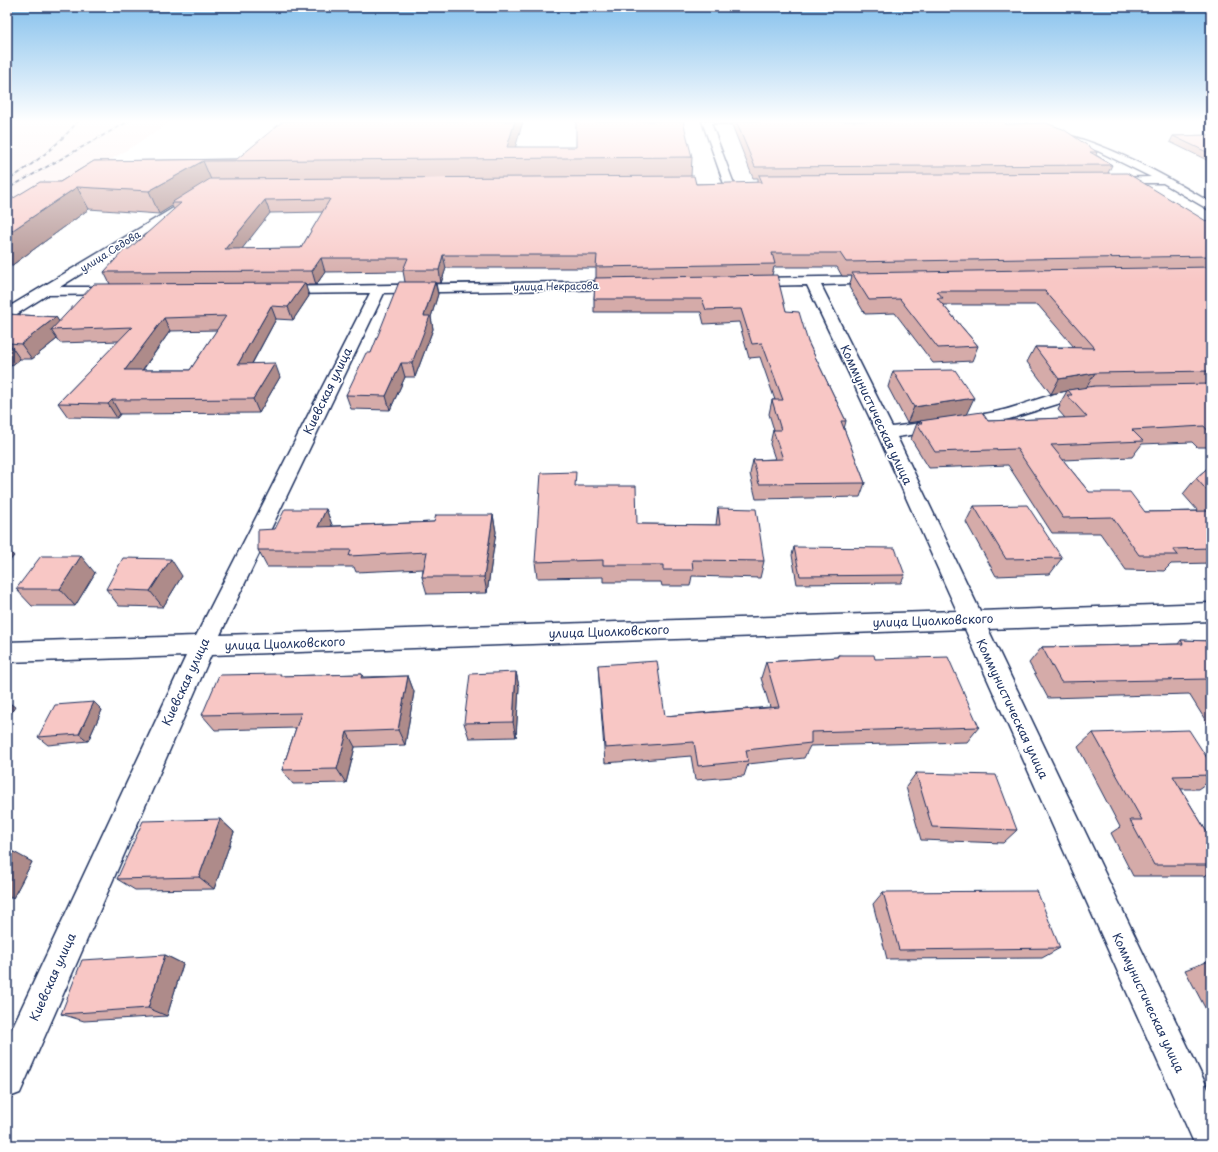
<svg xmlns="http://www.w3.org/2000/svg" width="1218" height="1152" font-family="'Playpen Sans',sans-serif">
	<rect width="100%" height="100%" fill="#fff"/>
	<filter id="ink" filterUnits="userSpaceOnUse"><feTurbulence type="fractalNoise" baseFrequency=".025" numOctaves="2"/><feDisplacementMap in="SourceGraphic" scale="8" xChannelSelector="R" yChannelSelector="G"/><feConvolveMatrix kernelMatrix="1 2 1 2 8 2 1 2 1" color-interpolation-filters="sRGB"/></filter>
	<g filter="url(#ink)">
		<path fill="#fdeeee" d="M7,121h166l-166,104z"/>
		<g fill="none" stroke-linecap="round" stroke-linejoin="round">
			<defs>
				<path id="street" d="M702,121l65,1 -4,3 -52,-2 23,61 -1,2h-8l-1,-2z
					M973,121h51l2,2 -4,3h-47l-4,-3z
					M1057,132c55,14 106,42 154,71v8l-48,-28h-57l-1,-2 5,-3 41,-1 -53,-26 -44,-14 -2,-2z
					M195,195l4,1 1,2 -1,2 -139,87h57l5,1 2,3 -2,3 -75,1 -35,22 -5,1v-10z
					M881,276l5,1 2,3 -2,3 -65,2 71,142c34,-5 69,-8 103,-15 32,-6 72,-29 105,-21l2,4 -2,4 -39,4 -62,19 -102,15 83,174 231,-8v18l-223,8 223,466v50h-16l-230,-516 -754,26 -191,438 -13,5v-59l179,-383 -179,6v-20l189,-6 174,-343 -92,1 -5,-1 -2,-3 2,-3 352,-6 5,1 2,3 -2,3 -5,1 -241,4 -164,342 737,-24 -80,-178 -70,-148 -57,1 -5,-1 -2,-3 2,-3 5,-1z"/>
			</defs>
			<use href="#street" stroke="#1b2f5e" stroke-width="3"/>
			<use href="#street" fill="#fff" fill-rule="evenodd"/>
			<defs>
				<path id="rail" d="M7,181c27,-17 51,-35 71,-60
					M7,189l122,-68"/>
			</defs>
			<use href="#rail" stroke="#1b2f5e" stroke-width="2"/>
			<use href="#rail" stroke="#fff" stroke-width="1.5" stroke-dasharray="4" stroke-linecap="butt"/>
		</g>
		<path fill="#d5aba9" stroke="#1b2f5e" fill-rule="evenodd" d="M523,121l-8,26 177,10 -1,19 5,8 62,-1v-5h-5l-21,-53 1,-4h270l3,3 91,28 -1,3 16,10 -4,8 103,51v223h-14l-5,-5 -50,2 -10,13 -69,3 26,32 56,20 53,-1 -15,-17 13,-16 15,-13v98l-40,1 -7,7 -38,-1 -26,-37h-48l-44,-68 -79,3 -18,-29 6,-16h2l1,-2 -13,2 -19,-36 5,-16 74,43 21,7 77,-3 -7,-8 2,-4 -1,-1 8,-14 -16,3 -24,-32 8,-15h39l-36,-42h-95l35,41 -6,15 -39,2 -38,-50 -30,1 -16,-27 3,-11h-10l-5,-9h-63l-2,8 14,36 22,31 38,79 -2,8 21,54 -5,14 -104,2 -6,-25 3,-14 22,-1 -5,-15 3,-14h1l-5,-16 3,-14h3l-15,-43 -11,1 -10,-36 -35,2 -3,-12h-107v-13l2,-21v-10h-150l-5,15h-5l2,11 -7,23 2,12 -18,48h-10l-15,33 -39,-1 -5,-14 25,-42 34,-71 -2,-11 -78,1 -9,13h-11l4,11 -16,24 -17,-1 -24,45 28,13 -21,36 -139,1 -3,4 -49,-1 -10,-14 61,-62 -59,2 -3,-4 -25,20h-12l-13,10v-55l49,3 3,5 51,-38 -6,-12 70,-62 -2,-4 -13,8 -70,-5 -78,57h-4v-64l53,-20 34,-21 143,-2zM323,212l-22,36 -60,1 29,-36zM217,330l-27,40h-47l27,-39z
			M1211,135v27l-41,-20 3,-6z
			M576,486l61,38 79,1 2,-17 46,53 -4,17 -68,-2 -2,10h-28l-1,-4h-58v-5l-66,1 -2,-16z
			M974,506l88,52 -12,16 -54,2 -30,-54z
			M326,509l6,16v1l102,-4 59,-7 3,17 -9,61 -60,1 -5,-17 1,-8 -67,3 -2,-5h-87l-9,-17 17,-21z
			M794,547l111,28 -4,8 -104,1 -5,-29z
			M95,573l-20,33h-43l-16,-17z
			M182,576l-19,31 -44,-1 -13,-17z
			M1181,640l30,1v85h-2l-20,-32 -141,4 -19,-35 13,-16 136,-3z
			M838,655l37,4 104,68 -12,15 -157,4 -6,12 -56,6 -4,12 -49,4 -4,-24 -86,7 -6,-82 -1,-16 67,51 105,-9 -9,-29 5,-16 71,-5z
			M516,672l3,15 -3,50 -47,1 -5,-15z
			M362,674l1,3 45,-1 6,16 -9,53 -50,2 -9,36 -53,1 -11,-14 14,-42 -81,2 -13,-15 80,-39z
			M102,710l-14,31 -40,4 -10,-8z
			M1093,733l118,31v16l-13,9h-17l30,50v34l-7,3h-71l-22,-43 9,-6 -42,-80z
			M916,773l101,57 -14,13 -82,-3 -15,-53z
			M220,819l14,13 -20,57 -79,1 -18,-11z
			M7,850l25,12 -19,36h-6z
			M883,892l177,56 -18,10 -155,1 -14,-55z
			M165,955l18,9 -16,52 -83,5 -23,-7z
			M1209,961h2v58l-26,-49z"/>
		<path fill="#ae8b8a" stroke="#1b2f5e" d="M515,121h8l-11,38 -5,-12z
			M203,161l9,21 -41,21 1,3 -13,8 -10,-23z
			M77,187l12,22 -78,57 -4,-5v-27z
			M265,200l5,13 -39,50 -6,-14z
			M443,255l3,13 -5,15 -2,-13z
			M321,258l4,14 -9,13 -4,-14z
			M435,282l3,12 -7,23 2,12 -18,48 -3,-14 12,-47z
			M305,283l4,13 -16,24 -5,-13z
			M271,306l5,13 -32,59 -6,-14z
			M56,317l8,12 -13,1 6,9 -25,20 -11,-15z
			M164,318l6,13 -37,52 -8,-13z
			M9,343l11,16 -13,10v-25z
			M275,363l5,14 -21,36 -6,-14z
			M401,363l4,14 -15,33 -4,-14z
			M1095,373l-9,15 -18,2 -1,1 -16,3 8,-15z
			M974,398l-8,17 -59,8 7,-16z
			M112,400l8,14 -3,4 -9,-14z
			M326,509l6,16 -7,19 -7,-17z
			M493,515l3,17 -9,61 -3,-16z
			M7,548l7,8 -7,8z
			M81,556l14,17 -20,33 -15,-17z
			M171,559l11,17 -19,31 -13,-16z
			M516,672l3,15 -3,50 -3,-15z
			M408,676l6,16 -9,53 -7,-15z
			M7,701l8,6 -8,13z
			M94,702l8,8 -14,31 -9,-7z
			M347,732l8,15 -9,36 -9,-14z
			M220,819l14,13 -20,57 -15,-12z
			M10,850l22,12 -19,36 -6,-3v-39z
			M165,955l18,9 -16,52 -19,-8z"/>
		<path fill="#f8c7c5" stroke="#1b2f5e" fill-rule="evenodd" d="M283,121h232l-8,26h69v-26h107l9,36 -489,4 -54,30 -72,-4 -70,47v-32l33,-20h20l34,-21 143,-2z
			M736,121h267l3,3 40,-1 17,6 34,23h-7l22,13 -357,2z
			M1211,135v19l-38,-18z
			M1127,173l84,51v32l-365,6 -6,-9h-68l3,11 -179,3 1,-12h-154l-4,15h-36l5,-12h-87l-9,13 -208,1 21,-23h4l52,-46h-10l39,-24 484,-3 2,8 66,-2 -3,-7zM330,199l-29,49 -76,1 40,-49z
			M1211,267v104l-116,2 -36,6 -24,-32 60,1 -50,-57h-108l6,7h-6l41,48 -40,2 -38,-49 -31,1 -17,-27z
			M777,275l9,36 13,1 9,30 38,79h-5l24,62 -106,1 -6,-24 30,-1 -10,-29h8l-9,-30h11l-21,-57 -10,1 -11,-35 -35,1 -4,-11h-108l1,-21z
			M399,282h36l-11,34h6l-18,47h-11l-15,33 -40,-1 20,-42h5z
			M305,283l-17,24 -17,-1 -33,58 37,-1 -22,36 -141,1 -4,4 -50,-1 74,-76 -81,3 43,-46zM226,316l-36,54h-65l39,-52z
			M7,314l49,3 -35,27 -12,-1 -2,1z
			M955,370l19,28 -60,9 -21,-36z
			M1211,384v48h-2l-5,-6 -72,4 11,11 -92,4 38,47h41l15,20 66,-1v37l-38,1 5,6h-39l-27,-38 -49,1 -46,-69 -82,3 -18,-29h5l-2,-2 62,-9 6,9 99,-4 -20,-22h5l-4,-5 27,-4z
			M1211,465v30l-15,-17z
			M576,472l-1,14h61l1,38 83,1 -2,-17 38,1 8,52 -72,-1 1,10h-30v-5h-60v-5l-68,2 6,-89z
			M1027,505l35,53 -56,1 -32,-53z
			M285,509h41l-8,18 116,-5 2,-7h57l-9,62h-62l5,-25 -78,4 2,-6h-93v-20l17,-1z
			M794,547l101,1 10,27 -105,1z
			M41,556h40l-21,33h-44z
			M123,558l48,1 -21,32 -44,-2z
			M1181,640l30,1v44l-4,-6 -146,3 -19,-35 141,-3z
			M838,655h36l1,4 73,-2 31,70 -168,5v11l-65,7 2,11 -50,5 -4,-24 -89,6 -7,-83 59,-4 8,55 114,-9 -13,-45 73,-5z
			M516,672l-3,50 -49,1 6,-49z
			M281,674l-1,2 82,-2 -1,4 47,-2 -10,54 -51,2 -10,37 -55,1 19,-57 -99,2 17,-40z
			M94,702l-15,32 -41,3 17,-32z
			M1189,730l22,34v11l-38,1 38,63v26h-57l-24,-45h12l-49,-87z
			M916,773l80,2 21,55 -85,-3z
			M220,819l-21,58 -82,2 26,-58z
			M7,850h3l-3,6z
			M1037,891l23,57 -161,2 -16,-58z
			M165,955l-17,53 -87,6 21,-54z"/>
	</g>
	<linearGradient id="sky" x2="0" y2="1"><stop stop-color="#84c0ec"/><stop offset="0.43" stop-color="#fff"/><stop offset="1" stop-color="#fff" stop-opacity="0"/></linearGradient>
	<rect width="1218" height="282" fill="url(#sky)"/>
	<g text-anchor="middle" stroke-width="3.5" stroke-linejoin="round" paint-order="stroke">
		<g font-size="10" fill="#1b2f5e" stroke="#fff">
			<text transform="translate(110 251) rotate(-32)" y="4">улица Седова</text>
			<text transform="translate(556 286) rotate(-1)" y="4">улица Некрасова</text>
		</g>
		<g font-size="12" fill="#1b2f5e" stroke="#fff">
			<text transform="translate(328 391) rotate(-64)" y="4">Киевская улица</text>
			<text transform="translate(876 415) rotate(65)" y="4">Коммунистическая улица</text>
			<text transform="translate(933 621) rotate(-2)" y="4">улица Циолковского</text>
			<text transform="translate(609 632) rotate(-2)" y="4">улица Циолковского</text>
			<text transform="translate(285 644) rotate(-2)" y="4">улица Циолковского</text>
			<text transform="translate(186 682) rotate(-65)" y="4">Киевская улица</text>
			<text transform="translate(1012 709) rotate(65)" y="4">Коммунистическая улица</text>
			<text transform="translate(53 977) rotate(-66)" y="4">Киевская улица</text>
			<text transform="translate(1148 1003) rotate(65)" y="4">Коммунистическая улица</text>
		</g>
	</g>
	<rect width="1218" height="1152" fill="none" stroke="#fff" stroke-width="24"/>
	<rect x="12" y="12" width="1194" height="1128" fill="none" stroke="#1b2f5e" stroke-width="1.5" filter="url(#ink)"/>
</svg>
